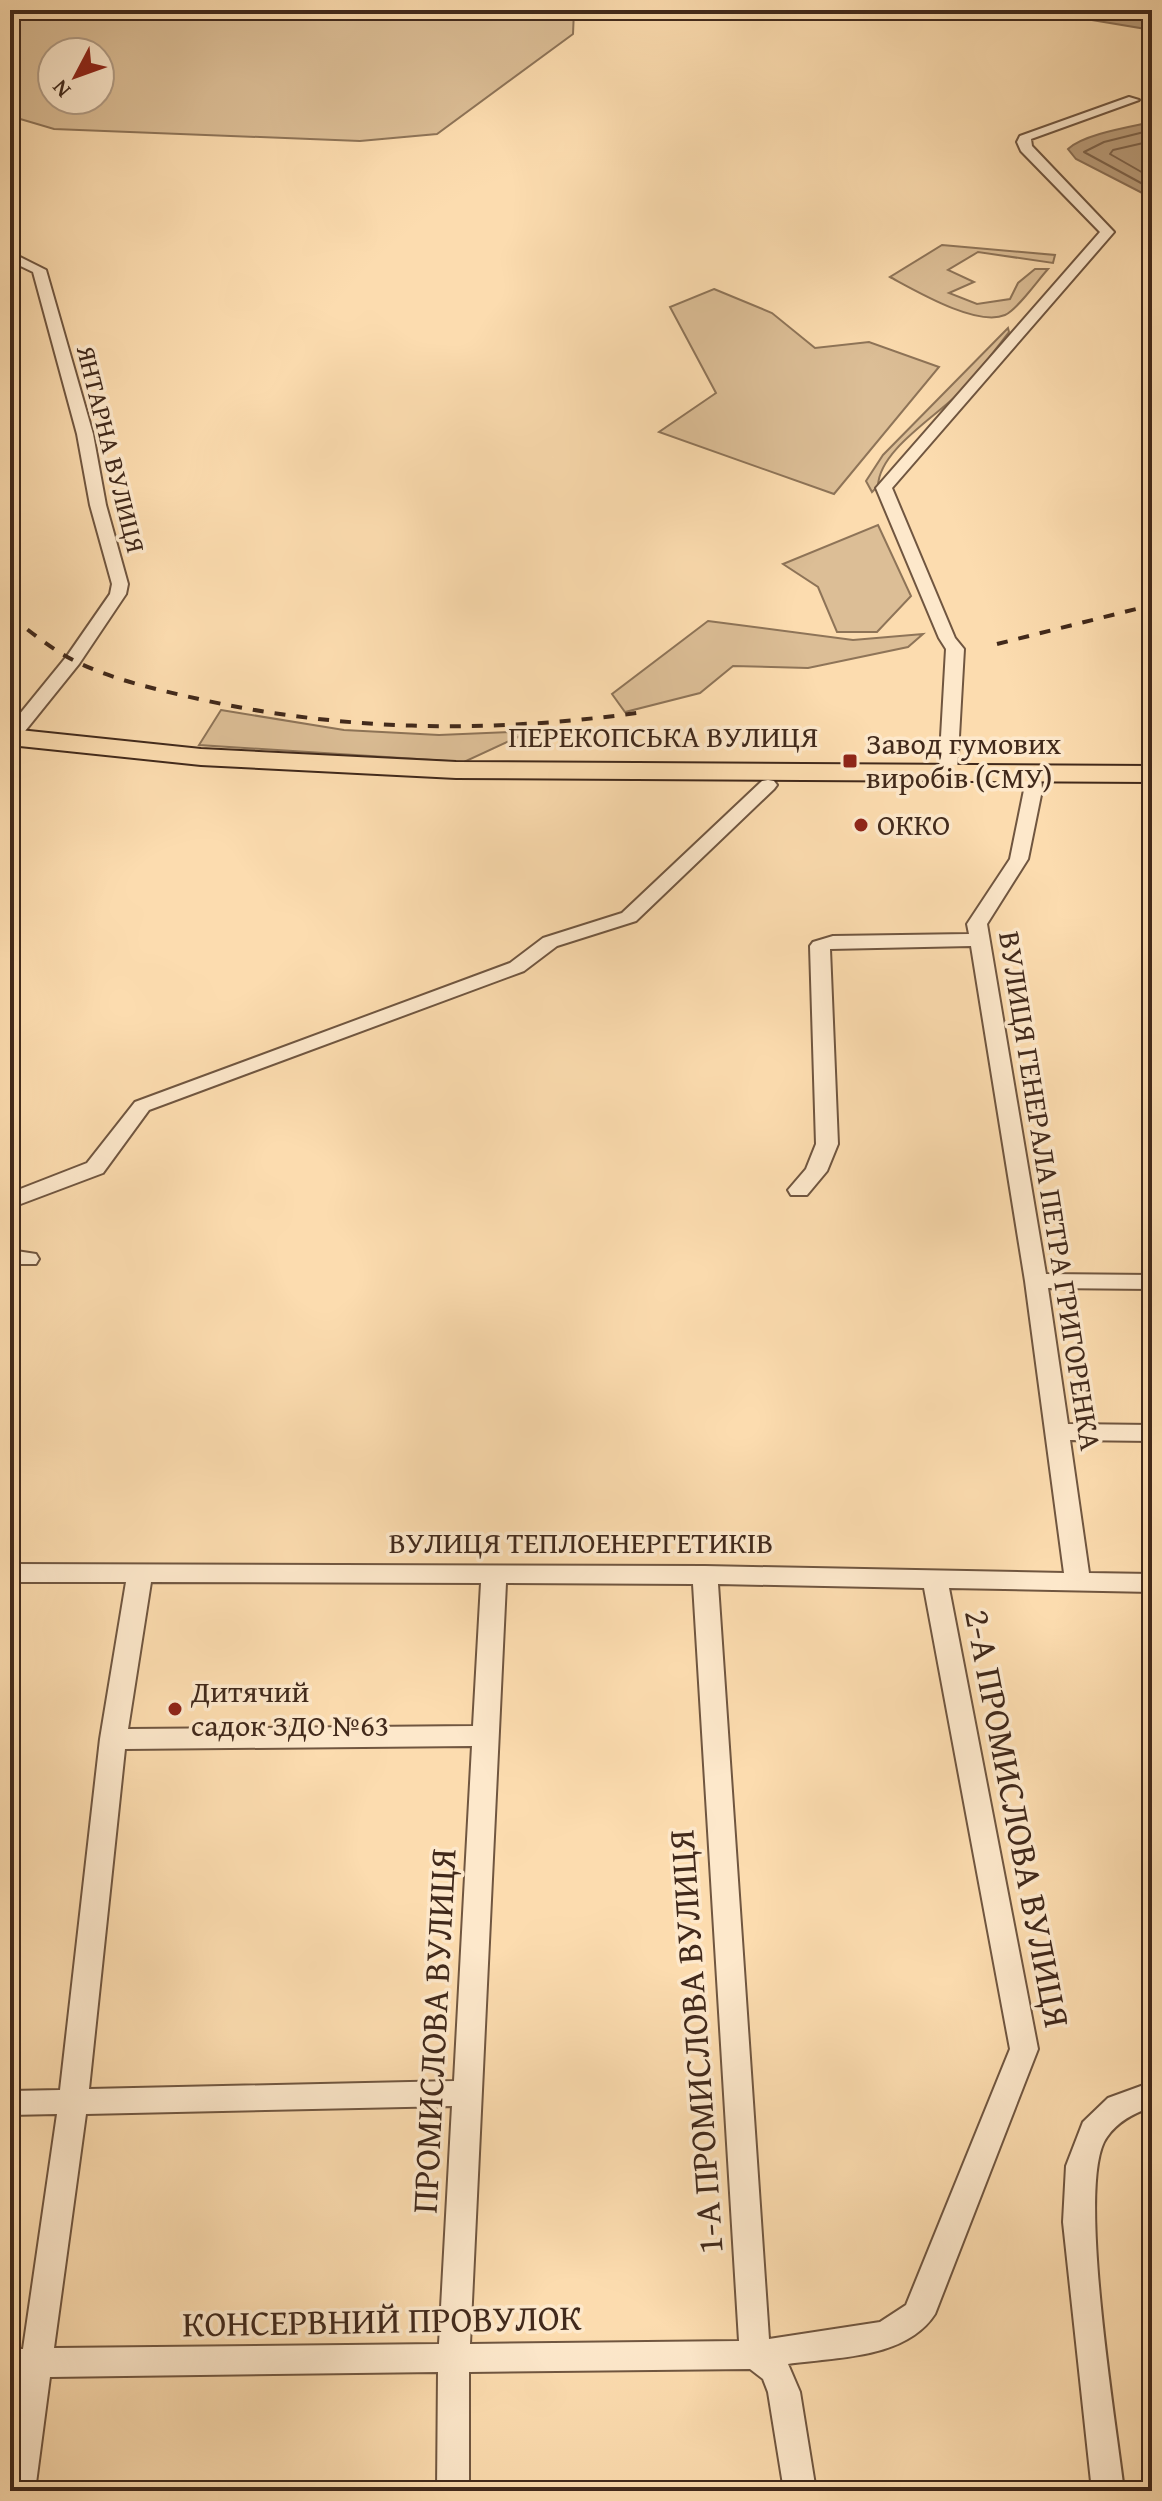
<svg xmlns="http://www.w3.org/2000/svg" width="1162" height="2501" font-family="'Gentium Book Plus',serif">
	<rect width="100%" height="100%" fill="#fcdcaf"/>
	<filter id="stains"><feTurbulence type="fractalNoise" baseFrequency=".0025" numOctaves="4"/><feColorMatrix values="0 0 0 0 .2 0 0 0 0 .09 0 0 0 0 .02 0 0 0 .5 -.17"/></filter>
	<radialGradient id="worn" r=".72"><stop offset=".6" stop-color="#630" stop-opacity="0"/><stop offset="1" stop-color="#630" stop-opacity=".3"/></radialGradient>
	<path fill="#dcbe96" stroke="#8e7458" stroke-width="2" fill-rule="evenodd" d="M10,10h564l-1,24 -136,100 -77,7 -306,-12 -44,-13zM52,52h48v48h-48z
		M942,245l113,10 -2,8 -75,-11 -30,18 26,12 -25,11 28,11 33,-5 8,-16 17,-14h13c-10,11 -31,41 -43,46 -28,12 -89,-24 -115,-38z
		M714,289l58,24 43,35 54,-6 70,25 -105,127 -175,-62 57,-39 -46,-86z
		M1008,328l1,4c-16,20 -32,44 -51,62 -24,24 -79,57 -80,92l-6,6 -6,-11 17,-26z
		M878,525l33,71 -34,36h-40l-19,-45 -35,-23z
		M708,621l145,19 70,-6 -15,13 -100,21 -75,-2 -33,27 -75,19 -13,-18z
		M221,710l123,20 95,5 92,-4 -67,31 -265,-17z"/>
	<path fill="#bc9f7d" stroke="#8b7056" stroke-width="2" d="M1067,10h85v20l-66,-11z
		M1152,122v76l-76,-39 -8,-10c16,-15 62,-22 84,-27z"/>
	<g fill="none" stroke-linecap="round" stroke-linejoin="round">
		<path stroke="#7e644c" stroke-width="2" d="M1152,130l-48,12 -20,10 68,37
			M1152,141l-39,9 -3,4 42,24"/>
		<defs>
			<path id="minor" d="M1129,97l10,3 -108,39 1,7 82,86 -222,256 63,150 9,11 -7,123 -9,5 -6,-1 -3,-4 7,-123 -7,-11 -63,-150 224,-256 -79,-81 -4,-9 3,-6z
				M10,252l36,18 47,164 13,71 22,79 -2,10 -47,70 -62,77 -6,1 -1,-16 57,-70 43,-62 2,-10 -22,-79 -13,-71 -44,-162 -23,-11z
				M1032,768l9,5 1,17 -14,69 -41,65 59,350 106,1v14l-104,-1 20,136 84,1v16l-82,-1 19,133 63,1v18l-203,-4 89,461 -103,265c-29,45 -99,43 -147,50l12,28 16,99h-32l-16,-99 -5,-13 -13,-10 -281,3v119h-32l1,-119 -388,5 -15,114h-25v-49l9,-65h-9v-28h13l34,-235 -47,1v-24l50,-1 40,-351 26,-157h-116v-18l695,2 359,7 -39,-292 -54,-335 -141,3 8,195 -11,27 -20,24h-16l-3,-5 18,-21 10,-25 -6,-198 3,-4 20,-6 136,-2 -2,-10 43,-65 14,-69 -1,-17zM151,1582l330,1 -8,143 -345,3zM506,1583l187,1 46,757 -269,3zM718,1584l206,4 86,461 -104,256 -26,17 -111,17zM472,1746l-18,335 -365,8 36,-340zM452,2106l-13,238 -385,4 32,-234z
				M768,780l6,1 3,4 -3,4 -138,132 -79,25 -33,25 -375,139 -46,63 -93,35v-15l77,-30 48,-61 375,-139 33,-25 79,-25 140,-132z
				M10,1250l26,4 3,5 -3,5h-26z
				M1152,2082v25c-18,6 -34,14 -45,30 -32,42 10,291 17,354h-32l-29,-269 3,-56 17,-44 25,-24z"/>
			<path id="primary" d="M10,729l191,20 255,13 696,4v16l-696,-4 -255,-13 -191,-20z"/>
		</defs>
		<use href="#minor" stroke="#705640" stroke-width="4"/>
		<use href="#primary" stroke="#41291b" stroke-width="4"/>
		<use href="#minor" fill="#fde8cb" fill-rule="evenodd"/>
		<use href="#primary" fill="#fcdcaf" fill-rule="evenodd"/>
		<path stroke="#41291b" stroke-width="4" stroke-dasharray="11 11" stroke-linecap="butt" d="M10,616c21,16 41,33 65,45 40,20 85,29 128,39 147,32 292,33 441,12
			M997,644l155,-39"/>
	</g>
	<g fill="#8f2418" stroke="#fde8cb" stroke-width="3">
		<rect x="842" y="753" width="16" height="16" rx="4"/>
		<circle cx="861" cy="825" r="8"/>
		<circle cx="175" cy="1709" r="8"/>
	</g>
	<g text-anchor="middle" stroke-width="7" stroke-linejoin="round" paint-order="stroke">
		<g font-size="26" fill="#41291b" stroke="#fde8cb">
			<text transform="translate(111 449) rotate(76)" y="9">ЯНТАРНА ВУЛИЦЯ</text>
		</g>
		<g font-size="30" fill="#41291b" stroke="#fde8cb">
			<text x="663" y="747">ПЕРЕКОПСЬКА ВУЛИЦЯ</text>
			<text transform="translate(1050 1191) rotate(81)" y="10">ВУЛИЦЯ ГЕНЕРАЛА ПЕТРА ГРИГОРЕНКА</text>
			<text x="581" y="1553">ВУЛИЦЯ ТЕПЛОЕНЕРГЕТИКІВ</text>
		</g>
		<g font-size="30" fill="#41291b" stroke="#fde8cb" text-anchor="start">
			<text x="866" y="754">Завод гумових<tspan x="866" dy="34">виробів (СМУ)</tspan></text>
			<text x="877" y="835">ОККО</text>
			<text x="191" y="1702">Дитячий<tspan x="191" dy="34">садок ЗДО №63</tspan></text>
		</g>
		<g font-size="36" fill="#41291b" stroke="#fde8cb">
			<text transform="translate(1018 1818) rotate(79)" y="13">2-А ПРОМИСЛОВА ВУЛИЦЯ</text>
			<text transform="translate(433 2031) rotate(-87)" y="13">ПРОМИСЛОВА ВУЛИЦЯ</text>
			<text transform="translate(695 2042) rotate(-94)" y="13">1-А ПРОМИСЛОВА ВУЛИЦЯ</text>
			<text transform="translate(382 2320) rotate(-1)" y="13">КОНСЕРВНИЙ ПРОВУЛОК</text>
		</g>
	</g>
	<rect width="1162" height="2501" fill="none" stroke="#fcdcaf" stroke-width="40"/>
	<rect x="12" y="12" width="1138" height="2477" fill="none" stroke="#41291b" stroke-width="4"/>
	<rect x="20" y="20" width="1122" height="2461" fill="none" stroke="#41291b" stroke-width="2"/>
	<g transform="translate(76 76) rotate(229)"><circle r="38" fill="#fde8cb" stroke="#b29c85" stroke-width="2"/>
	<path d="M0-6L14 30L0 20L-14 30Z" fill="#8f2418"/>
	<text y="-12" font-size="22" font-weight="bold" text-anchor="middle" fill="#41291b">N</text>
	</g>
	<rect width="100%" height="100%" filter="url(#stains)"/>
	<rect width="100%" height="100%" fill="url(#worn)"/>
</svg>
